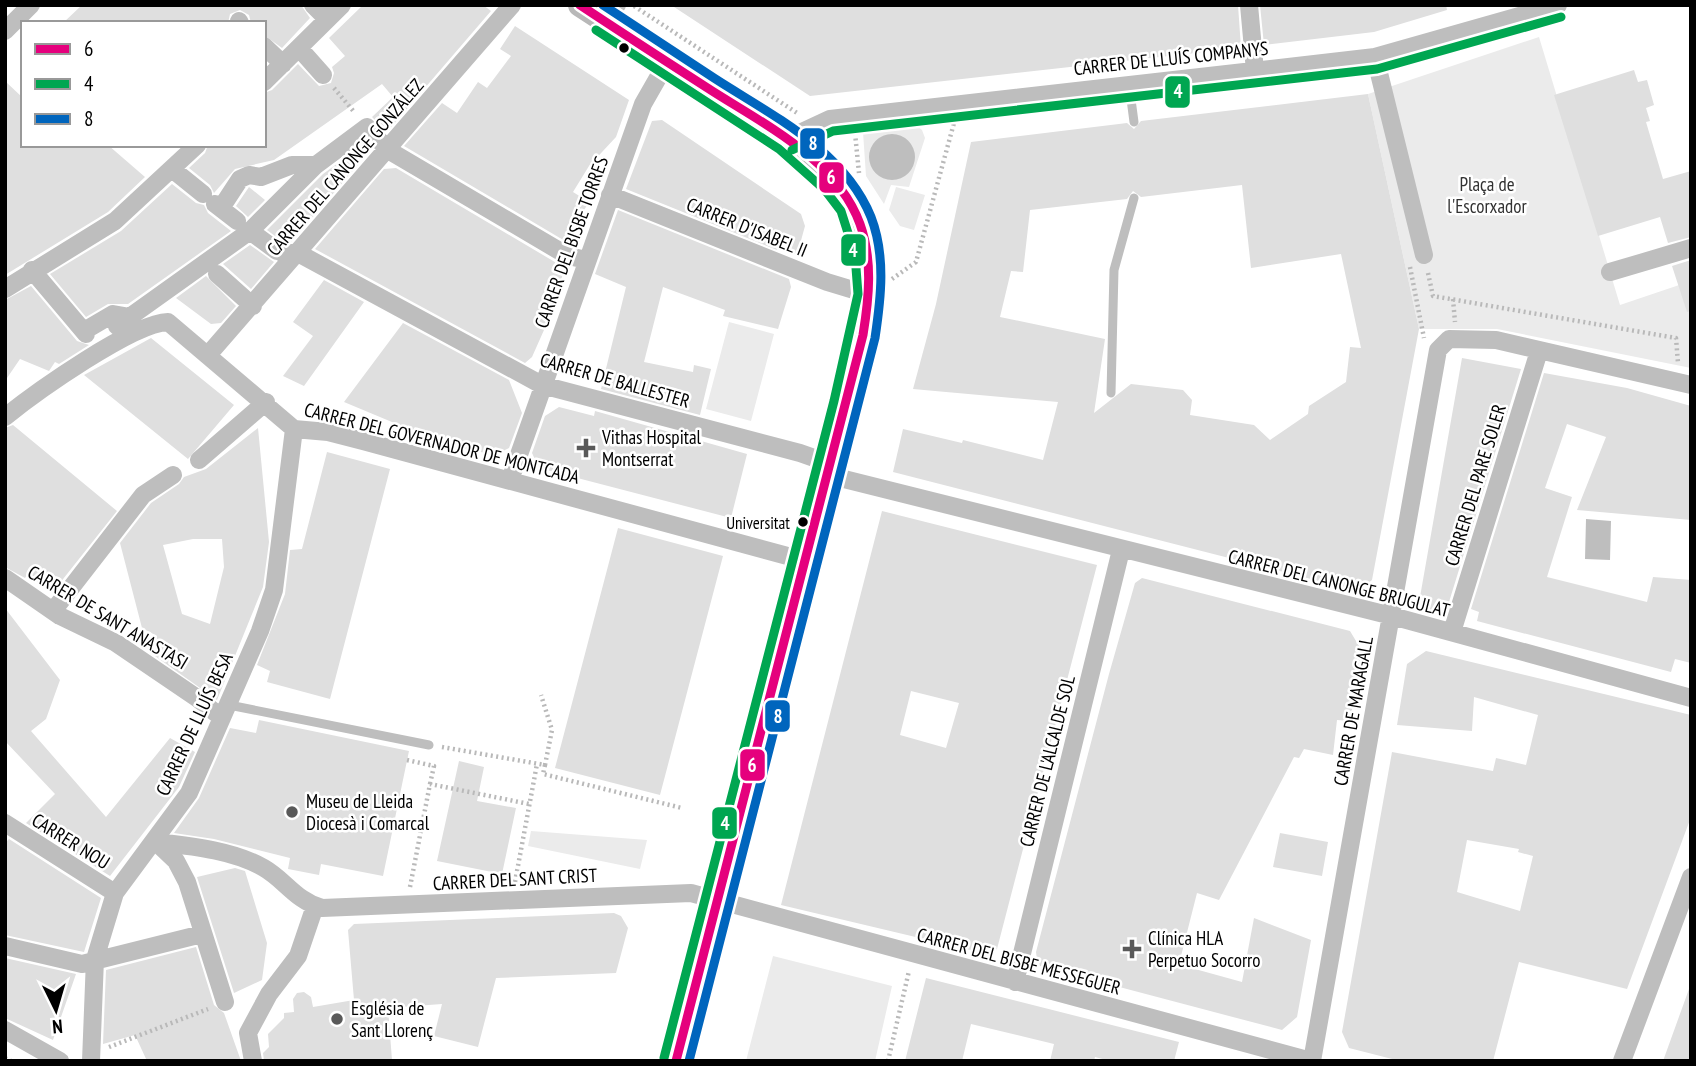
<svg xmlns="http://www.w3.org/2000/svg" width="1696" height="1066" font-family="'PT Sans Narrow',sans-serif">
	<rect width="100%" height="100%" fill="#fff"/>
	<path fill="#ebebeb" d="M1539,37l81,268 71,-24v87l-194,-39h-78l-51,-235z
		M917,126l5,4 3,8 -16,49 -18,-2 -7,19 -18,-28 -3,-44z
		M896,187l29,8 -11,35 -14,-4 -11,-16z
		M729,322l45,12 -23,87 -45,-12z
		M531,831l116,9 -7,29 -112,-23z
		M773,956l119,30 -17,75h-129z"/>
	<path fill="#bebebe" d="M869 157a23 23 0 1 1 46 0a23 23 0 1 1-46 0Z
		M1586,519l25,2 -1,39 -25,-1z"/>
	<path fill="#dfdfdf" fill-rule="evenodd" d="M82,5h219l9,13 -28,30 -18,-13v-12h-13l-2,-8 -9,-5 -10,4 -2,9h-165z
		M363,5h120l8,6 -104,121 -15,-15 21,-20 -11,-13 -108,76 -39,9 -21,24 -4,-8 -21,-17 16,-15 3,-8h56v-52l8,-3 26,-26 21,22 12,-3 3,-10 -2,-6 13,-11 -16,-18z
		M671,5h567l3,43 -431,48z
		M1260,5h186l1,5 -73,22 -110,13z
		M515,26l114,74 -13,37 -27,29 -16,26 16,10 -24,39 -161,-95 38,-43 15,10 21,-31 9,6 24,-32 -11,-7z
		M1634,70l4,12 9,-2 7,25 -8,3 4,13 -4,1 17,57 28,-8v66l-23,6 -8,-26 -62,19 -44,-141z
		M5,81l18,17v47h85l37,32 -37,35 -103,63z
		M1368,94l51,235 -47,251 -14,11 -465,-119 10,-43 59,14 1,-3 80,20 15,-58 -145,-13 23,-85 35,-162 156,-19 7,6 7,-8zM1242,185l9,83 90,-14 20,94 -11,-1 -4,35 -37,24 -1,8 -38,26 -16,-15 -64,-10 2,-15 -9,-10 -52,-6 -37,29 11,-74 -105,-22 11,-46 12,1 7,-62 97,-11 6,-8 8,6z
		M662,120l139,94 4,12 -8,29 -21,-9 1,4 -151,-61 26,-68z
		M349,155l9,10 -67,77h-8l-16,-12 56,-56z
		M396,168l169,100 -21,62 -12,27 -7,6 -210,-114 69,-80z
		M172,184l24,19 8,2 4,8 23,18 -103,73h-20l-22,13 -36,-43 71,-43z
		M249,187l16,13 -17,17 -12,-11z
		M618,210l171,69 2,8 -13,42 -55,-13 2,-6 -62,-23 -19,75 49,10 1,-7 17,4 -11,46 -99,-26 25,-102 -31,-13z
		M250,245l24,17 -23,27 -28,-25z
		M1691,260v51l-4,1 -15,-46z
		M206,276l30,30 -15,17 -10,1 -35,-26z
		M324,280l40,22 -60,84 -21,-10 30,-40 -20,-14z
		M31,286l46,55 12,4 -30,19 -4,-2 -6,9 -29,-12 -15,22v-81z
		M403,323l106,57 13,33 -13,35 -14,7 -48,-10 -103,-43z
		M151,338l83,67 -46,54 -104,-84z
		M1462,358l59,11 -72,233h-8l-3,12 -18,-4 3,-12 -3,-1z
		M1544,373l83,15 64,18v114l-114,-10 29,-73 -39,-13 -22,64 27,9 -25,80 100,25 6,-25 38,3v83l-16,-4 -4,13 -194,-51 2,-9 -8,-3z
		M559,407l35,9 1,-5 152,43 -16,64 -192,-50 -7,-15 13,-37z
		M13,425l104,86 -65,82 -25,-18 -2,3 -20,-11v-139z
		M258,428l11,114 -6,45 -46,113 -62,-44 2,-20 -15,-8 -22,-85 31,-40 28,-19 5,-7 22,-8zM193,539h29l2,28 -14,57 -28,-10 -19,-69z
		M327,452l63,17 -60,230 -63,-17 3,-11 -13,-6 28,-71 5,-44 12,-1z
		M882,511l215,54 -100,384 -10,5 -206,-49zM911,691l48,12 -13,45 -46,-13z
		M618,528l105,28 -63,239 -105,-27z
		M1142,578l208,53 12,20 -12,70 -13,-1 -4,35 -29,-6 -5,9 -5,-1 -75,143 -22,-7 -17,67 16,4 -1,5 47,13 12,-64 57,22 -14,77 -15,13 -242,-64 -3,-6 -1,-8 73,-278 26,-91z
		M5,608l55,72 -14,39 -15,12 75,86 64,-79 25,14 -16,35 -69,89 -84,-53 29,-29 -50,-53z
		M1426,651l265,64v102l-64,172 -108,-27 -26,99h-93l-51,-13 -7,-16 50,-280 101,19 3,-13 30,7 12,-50 -64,-18 -2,34 -75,-6 10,-61zM1467,840l52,9 -1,3 15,4 -13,55 -63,-19z
		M259,720l150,31 -26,125 -62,-12 -2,11 -31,-6 2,-11 -76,-19 -40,-6 25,-35 31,-70 26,5z
		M459,761l25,6 -7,34 39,7 -14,66 -65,-13z
		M1280,833l48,9 -6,34 -49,-9z
		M9,839l92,59 -17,54 -79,-17v-92z
		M235,868l10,3 22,72 -5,37 -28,13 -37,-116z
		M614,913l7,3 7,12 -12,45 -120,5 -18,69 -44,-11 8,-32 -54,4 4,52 -128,1 -1,-8 6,-6 -1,-13 16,-16v-5l10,-1 -1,-13 4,-6 7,-1 7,5 2,10 41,-7 -6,-70 6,-6z
		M196,947l18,58 10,8 17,48h-94l-12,-26 -32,9 3,-74z
		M5,958l71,16 -23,66 -48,-22z
		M926,978l253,64 -5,19h-64l-15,-4 -1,4h-44l4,-17 -83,-20 -9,37h-57z
		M1689,989l2,72h-28z"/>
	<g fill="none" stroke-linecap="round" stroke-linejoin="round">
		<path stroke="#b9b9b9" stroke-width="4.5" stroke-dasharray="2 3.5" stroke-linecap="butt" d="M634,6l163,107
			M334,88l21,25
			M855,133l4,40
			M1410,267l14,71
			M1428,273l5,23 243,42 2,25
			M892,279l24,-17 38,-139
			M1453,299l2,23
			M442,747l103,18 7,-35 -11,-35
			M407,760l27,6 -4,18
			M545,765l-2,9 139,34
			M515,882l22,-118
			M410,887l20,-103 99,20
			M109,1047l99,-38
			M5,1058l6,3
			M888,1061l21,-90"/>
		<path stroke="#bebebe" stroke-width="9" d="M1129,84l5,38
			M1111,393l3,-123 20,-72
			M229,705l200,40"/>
		<path stroke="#bebebe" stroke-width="18" d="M313,5l14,14
			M1249,5l6,66
			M603,20l14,-15
			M239,21l1,2
			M5,31l26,-26
			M264,46l19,18
			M299,48l24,27
			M1375,57l49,198
			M264,82l78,-77
			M787,139l43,-20 545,-62 183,-52
			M172,169l31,25
			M610,195l217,87 43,13
			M215,204l22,17
			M221,208l19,-29 9,-4 12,2 31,-12h24
			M250,231l27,20
			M282,253h16l244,132 258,68 17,6 11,16 564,141 299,82
			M32,270l54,64
			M1610,272l81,-24
			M217,274l36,32
			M5,289l110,-68 82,-76
			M117,326l133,-95 66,-66 51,-38 21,23 180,106 19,4
			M84,331l29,-17 17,3
			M208,355l304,-350
			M5,417c31,-25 128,-94 163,-95l126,107 34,3 35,9 443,120
			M199,460l67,-58
			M510,480l133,-376 24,-42
			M5,578l55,38 56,27 81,55 25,20
			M53,611l90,-116 30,-20
			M1452,632l87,-281
			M5,823l110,70
			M156,842c34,4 77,8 108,26 21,12 32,33 58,40l369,-15 620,168
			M156,842l20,19 11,21 38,120
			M5,946l77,18 120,-30
			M1015,982l106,-432
			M5,1030l55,31
			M91,1061l4,-102 20,-66 74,-100 71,-162 14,-41 20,-161
			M253,1061l-5,-28 21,-39 29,-38 17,-50
			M1312,1061l126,-711 11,-11 47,1 195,45
			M1622,1061l69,-184"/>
		<path stroke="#b8b8b8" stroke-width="24" d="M580,5c43,28 86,56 129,84 49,32 113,64 143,117 23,40 18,86 11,129l-187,726"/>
		<defs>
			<path id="bus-1" d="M580,5c42,28 84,55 126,82 55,36 130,71 154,137 13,36 9,74 3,111l-187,726"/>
			<path id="bus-2" d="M596,30l183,119 46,41 16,21 14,44 3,39 -24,107 -170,657
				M792,150l41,-19 544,-62 184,-52"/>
			<path id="bus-3" d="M603,5c37,24 74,49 111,73 57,37 130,72 157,139 15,39 10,81 4,121l-186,723"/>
		</defs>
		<use href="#bus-1" stroke="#fff" stroke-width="14"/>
		<use href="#bus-2" stroke="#fff" stroke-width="14"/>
		<use href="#bus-3" stroke="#fff" stroke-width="14"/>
		<use href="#bus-1" stroke="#e5007d" stroke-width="9"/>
		<use href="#bus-2" stroke="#00a651" stroke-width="9"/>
		<use href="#bus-3" stroke="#0065bd" stroke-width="9"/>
	</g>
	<g fill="#000" stroke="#fff" stroke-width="2.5">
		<circle cx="624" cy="48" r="6"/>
		<circle cx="803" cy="522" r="6"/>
	</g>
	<g fill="#595959" stroke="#fff" stroke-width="2.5">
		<path d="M582.5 437.5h7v7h7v7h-7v7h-7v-7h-7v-7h7z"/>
		<circle cx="292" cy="812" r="7"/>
		<path d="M1128.5 938.5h7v7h7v7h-7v7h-7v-7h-7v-7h7z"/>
		<circle cx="337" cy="1019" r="7"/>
	</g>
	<g text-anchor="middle" stroke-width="5" stroke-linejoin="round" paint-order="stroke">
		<g font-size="17" fill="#000" stroke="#fff" text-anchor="end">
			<text x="790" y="529">Universitat</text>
		</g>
		<g font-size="19" fill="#000" stroke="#fff">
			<text transform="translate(1171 58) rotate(-6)" y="7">CARRER DE LLUÍS COMPANYS</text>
			<text transform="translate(345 167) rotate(-49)" y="7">CARRER DEL CANONGE GONZÁLEZ</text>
			<text transform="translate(747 227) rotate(22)" y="7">CARRER D'ISABEL II</text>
			<text transform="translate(571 242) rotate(-70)" y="7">CARRER DEL BISBE TORRES</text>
			<text transform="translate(615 380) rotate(16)" y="7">CARRER DE BALLESTER</text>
			<text transform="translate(442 443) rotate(14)" y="7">CARRER DEL GOVERNADOR DE MONTCADA</text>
			<text transform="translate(1475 485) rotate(-73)" y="7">CARRER DEL PARE SOLER</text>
			<text transform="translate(1339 583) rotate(14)" y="7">CARRER DEL CANONGE BRUGULAT</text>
			<text transform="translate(108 617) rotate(31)" y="7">CARRER DE SANT ANASTASI</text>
			<text transform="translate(1353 711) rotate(-80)" y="7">CARRER DE MARAGALL</text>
			<text transform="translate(194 724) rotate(-65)" y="7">CARRER DE LLUÍS BESA</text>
			<text transform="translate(1047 761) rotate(-76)" y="7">CARRER DE L'ALCALDE SOL</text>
			<text transform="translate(71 841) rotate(32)" y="7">CARRER NOU</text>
			<text transform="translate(515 879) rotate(-3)" y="7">CARRER DEL SANT CRIST</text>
			<text transform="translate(1019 961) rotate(15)" y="7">CARRER DEL BISBE MESSEGUER</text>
		</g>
		<g font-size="19" fill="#323232" stroke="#fff">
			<text x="1487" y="191">Plaça de<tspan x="1487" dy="22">l'Escorxador</tspan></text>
		</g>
		<g font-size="19" fill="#000" stroke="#fff" text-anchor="start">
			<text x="602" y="444">Vithas Hospital<tspan x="602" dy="22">Montserrat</tspan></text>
			<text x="306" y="808">Museu de Lleida<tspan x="306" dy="22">Diocesà i Comarcal</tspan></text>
			<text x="1148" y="945">Clínica HLA<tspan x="1148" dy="22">Perpetuo Socorro</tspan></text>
			<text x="351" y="1015">Església de<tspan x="351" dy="22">Sant Llorenç</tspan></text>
		</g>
	</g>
	<g stroke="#fff" stroke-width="2.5">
		<rect x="1164" y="75" width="27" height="34" rx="7" fill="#00a651"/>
		<rect x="799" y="127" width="27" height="33" rx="7" fill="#0065bd"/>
		<rect x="818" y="161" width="27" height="33" rx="7" fill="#e5007d"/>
		<rect x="840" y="233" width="27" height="34" rx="7" fill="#00a651"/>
		<rect x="764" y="699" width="27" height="34" rx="7" fill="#0065bd"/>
		<rect x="739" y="748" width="27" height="34" rx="7" fill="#e5007d"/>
		<rect x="711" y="806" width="27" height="34" rx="7" fill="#00a651"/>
	</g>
	<g font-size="19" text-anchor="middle" font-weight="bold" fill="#fff">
		<text x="1178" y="98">4</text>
		<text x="813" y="150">8</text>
		<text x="831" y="184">6</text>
		<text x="853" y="257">4</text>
		<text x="778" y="723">8</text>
		<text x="752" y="772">6</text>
		<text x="725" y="830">4</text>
	</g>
	<rect width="1696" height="1066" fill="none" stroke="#000000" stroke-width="14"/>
	<rect x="21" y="21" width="245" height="126" fill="#ffffff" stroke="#999999" stroke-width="2"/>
	<rect x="35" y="44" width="35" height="10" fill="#e5007d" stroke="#999999" stroke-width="2"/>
	<text x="84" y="56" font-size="21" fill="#000000">6</text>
	<rect x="35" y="79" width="35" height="10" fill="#00a651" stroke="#999999" stroke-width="2"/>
	<text x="84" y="91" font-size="21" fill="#000000">4</text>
	<rect x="35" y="114" width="35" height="10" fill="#0065bd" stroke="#999999" stroke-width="2"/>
	<text x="84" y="126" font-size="21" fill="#000000">8</text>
	<g transform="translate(56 1010) rotate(175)" stroke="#ffffff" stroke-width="5" paint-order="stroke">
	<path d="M0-5L12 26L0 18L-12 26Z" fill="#000000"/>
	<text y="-10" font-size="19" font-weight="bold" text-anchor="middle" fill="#000000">N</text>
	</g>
</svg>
